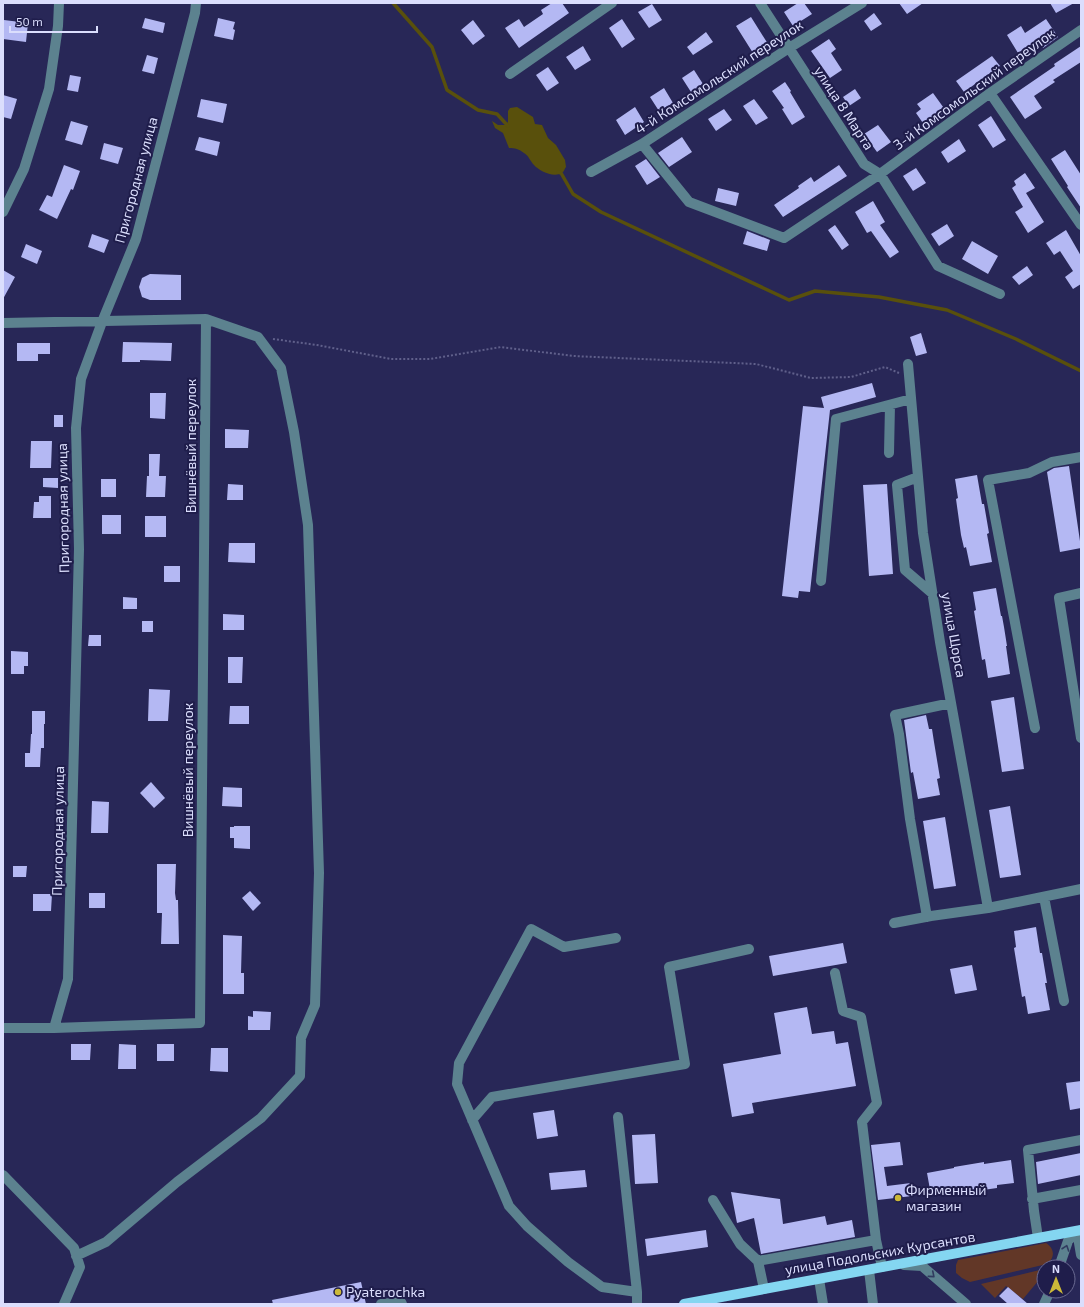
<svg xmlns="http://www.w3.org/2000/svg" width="1084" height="1307" font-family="'Exo 2',sans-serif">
	<rect width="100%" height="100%" fill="#282757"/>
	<path fill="#623727" d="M1046,1243c8,5 10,14 1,21l-77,18 -8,-4 -6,-5v-8l2,-5z
		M1044,1269v5l-21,25 -17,-13 -11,12 -14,-14z"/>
	<path fill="#59500c" d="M517,107l16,10 2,7 7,1 6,13 8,7 9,15 1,7c-1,1 -2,4 -3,5 -8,7 -24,-1 -29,-7 -4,-4 -5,-9 -10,-12 -5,-4 -9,-5 -15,-5l-6,-15 -8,-5 -3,-7 6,4h7l3,-3v-11l2,-3z"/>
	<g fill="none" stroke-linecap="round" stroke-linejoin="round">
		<path stroke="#59500c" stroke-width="3.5" d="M393,3l39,44 15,43 31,20 19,4 11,12
			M558,172l3,1 12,21 28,18 188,88 26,-9 64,6 68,13 69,29 65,32"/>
	</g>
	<path fill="#b4b8f3" d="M552,3h10l7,10 -50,35 -14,-20 14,-9 5,8 19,-13 -2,-4z
		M798,3h6l8,11 -19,12 -9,-14z
		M899,3h24l-16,11z
		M1050,3h24l-18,10z
		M652,4l10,16 -13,8 -11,-16z
		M874,13l8,11 -11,7 -7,-10z
		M751,17l17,27 -15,9 -17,-27z
		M145,18l20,5 -2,10 -21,-5z
		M218,18l17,4 -2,7 2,1 -2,10 -19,-4z
		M622,19l13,20 -13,9 -13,-20z
		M1046,19l12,18 -15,11 -5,-8 -20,13 -11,-18 14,-9 4,7z
		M4,20l24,3 -2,19 -23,-3z
		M473,20l12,16 -12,9 -12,-15z
		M706,32l7,10 -20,13 -6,-8z
		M829,39l7,10 -5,4 11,17 -12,8 -19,-27z
		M583,46l8,14 -16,10 -9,-13z
		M1081,46v16l-28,18 2,2 -21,14 8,12 -17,11 -15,-22 45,-31 -1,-2z
		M147,55l11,3 -4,16 -12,-3z
		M992,56l8,10 -36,26 -8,-11z
		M548,67l11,16 -12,8 -11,-16z
		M694,70l9,14 -12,8 -9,-14z
		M70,75l11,2 -3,15 -11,-2z
		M785,82l6,9 -1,1 15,25 -13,8 -10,-16 2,-1 -12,-17z
		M664,88l9,15 -14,8 -9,-14z
		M855,89l6,9 -12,8 -6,-9z
		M933,93l13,18 -21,15 -9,-13 5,-4 -4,-5z
		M3,95l14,4 -6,20 -8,-2z
		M201,99l26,5 -4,19 -26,-6z
		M754,99l14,19 -12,7 -13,-19z
		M635,107l9,15 -19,13 -9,-15z
		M724,109l8,11 -16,11 -8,-12z
		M991,116l15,24 -13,8 -15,-23z
		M71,121l17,5 -6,19 -17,-5z
		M878,125l13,17 -14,10 -13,-18z
		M199,137l21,5 -3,14 -22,-6z
		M682,137l10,15 -23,15 -11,-14z
		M959,139l7,12 -18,12 -7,-11z
		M104,143l19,5 -5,16 -18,-5z
		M1065,150l16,25v33l-14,-21 1,-1 -17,-27z
		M646,159l14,18 -13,8 -12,-19z
		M64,165l16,6 -7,19 -2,-1 -14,30 -18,-9 8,-15 5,2z
		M839,165l8,11 -64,41 -9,-12 25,-17 -1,-2 13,-9 3,5z
		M916,168l10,15 -13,8 -10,-15z
		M1025,173l10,15 -9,5 18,29 -16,11 -13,-21 8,-5 -11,-19 4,-3 -2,-4z
		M718,188l21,5 -3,13 -21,-5z
		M873,201l12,21 -5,3 19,27 -9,6 -19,-27 -4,2 -12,-21z
		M947,224l7,12 -15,10 -8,-12z
		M835,225l14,20 -7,5 -14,-20z
		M1066,230l15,26v28l-8,5 -8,-12 8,-6 -13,-20 -6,4 -8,-12z
		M747,231l23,9 -3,11 -24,-7z
		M92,234l17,6 -5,13 -16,-6z
		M972,241l26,15 -10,18 -26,-15z
		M26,244l16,7 -5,13 -16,-7z
		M1027,266l6,9 -14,10 -7,-8z
		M3,270l12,7 -12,22z
		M150,274l31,1v25h-31l-8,-3 -3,-10 3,-9z
		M921,333l6,20 -11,3 -6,-19z
		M123,342l49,1 -1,18 -31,-1v2h-18z
		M17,343h33v11h-12v7h-21z
		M872,383l4,14 -46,13 -20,182 -11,-1 -1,7 -16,-2 21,-190 21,2 -3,-11z
		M150,393h16l-1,26 -15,-1z
		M54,415h9v12h-9z
		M225,429l24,1 -1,18h-23z
		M31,441h21l-1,27h-21z
		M149,454h11l-1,22h7l-1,21h-19l1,-21h2z
		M1069,466l12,82 -21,4 -13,-80 7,-4z
		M977,475l5,29h2l5,29 -2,1 5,28 -22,4 -4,-19 -2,1 -3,-13 -5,-36 2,-1 -3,-19z
		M43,478h15v10l-15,-1z
		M101,479h15v18h-15z
		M228,484l15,1v15h-16z
		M887,484l6,90 -24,2 -6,-91z
		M39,496h12v22h-18l1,-16h5z
		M102,515h19v19h-19z
		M145,516h21v21h-21z
		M229,543h26v20l-27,-1z
		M164,566h16v16h-16z
		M996,588l5,28h1l2,11 3,19h-1l4,28 -22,4 -3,-19 -3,1 -8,-49 2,-1 -3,-18z
		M123,597l14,1v11h-14z
		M223,614l21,1v15h-21z
		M142,621h11v11h-11z
		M89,635h12v11h-13z
		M11,651l17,1v14h-4v8h-13z
		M228,657h15l-1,26h-14z
		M149,689l21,1 -2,31h-20z
		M1014,697l10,72 -22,3 -11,-71z
		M230,706h19v18h-20z
		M32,711h13v13h-1v24h-3l-1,19h-15v-14h5l1,-19h1z
		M926,715l3,14h3l2,13 6,36 -3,1 3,16 -22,4 -5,-27 -2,1 -7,-53z
		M151,782l14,16 -11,10 -14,-15z
		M223,787l19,1v19l-20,-1z
		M92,801l17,1 -1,31h-17z
		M1010,806l11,69 -21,3 -11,-68z
		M945,817l11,69 -22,3 -11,-68z
		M234,826h16v23l-16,-1v-10h-4v-11h4z
		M157,864h19l-1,29 1,7h2l1,44h-18l1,-31h-5z
		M13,866h14l-1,11h-13z
		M250,891l11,12 -8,8 -11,-13z
		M89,893h16v15h-16z
		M33,894h19l-1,17h-18z
		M1036,927l4,26h2l5,30h-2l5,27 -22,4 -3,-18 -3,1 -8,-49 2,-1 -2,-16z
		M223,935l19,1 -1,37h3v21h-21z
		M843,943l4,20 -74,13 -4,-20z
		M972,965l5,25 -22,4 -5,-25z
		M807,1007l5,27 22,-3 2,13 12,-2 8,44 -104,17 2,10 -22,4 -9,-53 58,-10 -7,-41z
		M253,1011l18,1 -1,18h-22v-14l5,1z
		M71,1044h20l-1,16h-19z
		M119,1044l17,1v24h-18z
		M157,1044h17v17h-17z
		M211,1048h17v24l-18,-1z
		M1081,1081v27l-11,2 -4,-27z
		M554,1110l4,26 -21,3 -4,-26z
		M655,1134l3,49 -23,1 -3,-49z
		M900,1142l3,23 -19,2 3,19 24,-3 1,13 -34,4 -7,-55z
		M1081,1153v22l-43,9 -2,-22z
		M1011,1160l3,23 -17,2v3l-49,7v-3l-17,3 -4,-22 27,-5v-1l30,-5v2z
		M585,1170l2,17 -36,3 -2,-17z
		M731,1192l49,7 3,25 42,-8 2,9 25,-5 3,17 -94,17 -7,-36 -17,5z
		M706,1230l2,17 -61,9 -2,-17z
		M361,1282l5,22h-93l-1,-4z
		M1008,1287l20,17h-20l-9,-8z"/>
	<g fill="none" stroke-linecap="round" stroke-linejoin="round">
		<path stroke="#60608b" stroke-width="2" stroke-dasharray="2 2" stroke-linecap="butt" d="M273,339l44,6 74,14h39l71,-12 72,9 183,8 55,14 40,-1 34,-10 14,6"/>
		<path stroke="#5c828f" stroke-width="10" d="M760,3l104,161 16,10 58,92 62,28
			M510,74l102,-71
			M990,93l91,132
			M642,144l47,58 95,36 96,-64 110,-81 91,-63
			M591,172l51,-28 147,-96 73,-45
			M3,212l21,-43 25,-80 9,-63 1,-23
			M3,323l203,-4 52,18 23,31 13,64 14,93 11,348 -4,132 -14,33 -1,38 -39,42 -84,64 -71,60 -30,14
			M908,364l15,169 17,109 48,266
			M889,453l1,-48
			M918,477l-21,8 8,85 28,24
			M821,581l15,-162 75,-20
			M1081,593l-22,5 22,140
			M1035,728l-47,-248 41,-7 23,-11 29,-5
			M1044,897l20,104
			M927,917l-17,-98 -11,-85 -4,-19 56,-12
			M894,923l37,-7 57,-8 93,-19
			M616,938l-52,9 -33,-18 -72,134 -2,21 52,122 18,20 41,36 34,25 35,5v12
			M835,973l8,38 18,6 16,86 -15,19 14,118
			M3,1028h51l146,-5 6,-704
			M54,1028l14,-49 11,-430 -3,-121 5,-49 21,-57 34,-83 59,-226 1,-10
			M618,1117l19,175
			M472,1120l20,-23 193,-33 -16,-97 80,-18
			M3,1175l71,73 6,19 -16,37
			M1032,1199l49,-9
			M713,1200l27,44 18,17 6,28
			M1077,1231l4,24
			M1038,1238l-4,-27 -6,-61 53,-10
			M758,1261l118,-21 6,27
			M904,1265l18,1 44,38
			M1059,1267l9,-26 9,-10
			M869,1270l4,34
			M819,1279l4,25
			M381,1304l20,-2 1,2
			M1044,1304l6,-13"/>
		<path stroke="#84d6f1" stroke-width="10" d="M684,1304l397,-74"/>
	</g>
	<defs><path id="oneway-chevron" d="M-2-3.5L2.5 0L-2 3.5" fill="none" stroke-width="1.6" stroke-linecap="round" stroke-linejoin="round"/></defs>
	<g stroke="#313b5f">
		<use href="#oneway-chevron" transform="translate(1066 1248) rotate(-71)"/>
		<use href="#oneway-chevron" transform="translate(932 1275) rotate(40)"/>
	</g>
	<g fill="#ccb939" stroke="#1f1d4b" stroke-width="1.5">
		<circle cx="898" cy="1198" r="4"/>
		<circle cx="338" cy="1292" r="4"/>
	</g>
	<g text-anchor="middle" stroke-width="4" stroke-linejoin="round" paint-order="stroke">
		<g font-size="14" fill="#dbdefd" stroke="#1f1d4b">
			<text transform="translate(719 77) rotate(-33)" y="5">4-й Комсомольский переулок</text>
			<text transform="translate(974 89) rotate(-36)" y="5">3-й Комсомольский переулок</text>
			<text transform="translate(844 108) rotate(57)" y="5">улица 8 Марта</text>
			<text transform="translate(136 180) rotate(-75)" y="5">Пригородная улица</text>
			<text transform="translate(191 446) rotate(-90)" y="5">Вишнёвый переулок</text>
			<text transform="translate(63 508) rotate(-91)" y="5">Пригородная улица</text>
			<text transform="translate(954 635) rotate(80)" y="5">улица Щорса</text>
			<text transform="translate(188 770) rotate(-90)" y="5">Вишнёвый переулок</text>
			<text transform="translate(58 831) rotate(-89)" y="5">Пригородная улица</text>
			<text transform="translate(880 1253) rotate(-10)" y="5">улица Подольских Курсантов</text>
		</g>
		<g font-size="14" fill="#dbdefd" stroke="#1f1d4b" text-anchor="start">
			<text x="906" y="1195">Фирменный<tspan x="906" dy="16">магазин</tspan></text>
			<text x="346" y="1297">Pyaterochka</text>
		</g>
	</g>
	<rect width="1084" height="1307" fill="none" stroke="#dbdefd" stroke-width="8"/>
	<g transform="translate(1056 1279)"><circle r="19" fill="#1f1d4b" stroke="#6a6a92"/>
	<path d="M0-3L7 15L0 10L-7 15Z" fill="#ccb939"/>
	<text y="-6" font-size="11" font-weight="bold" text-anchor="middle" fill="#dbdefd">N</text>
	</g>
	<path d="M10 26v6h87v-6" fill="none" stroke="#dbdefd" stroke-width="2"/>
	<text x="16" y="26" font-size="12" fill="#dbdefd" stroke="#1f1d4b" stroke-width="3" paint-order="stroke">50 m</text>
</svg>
